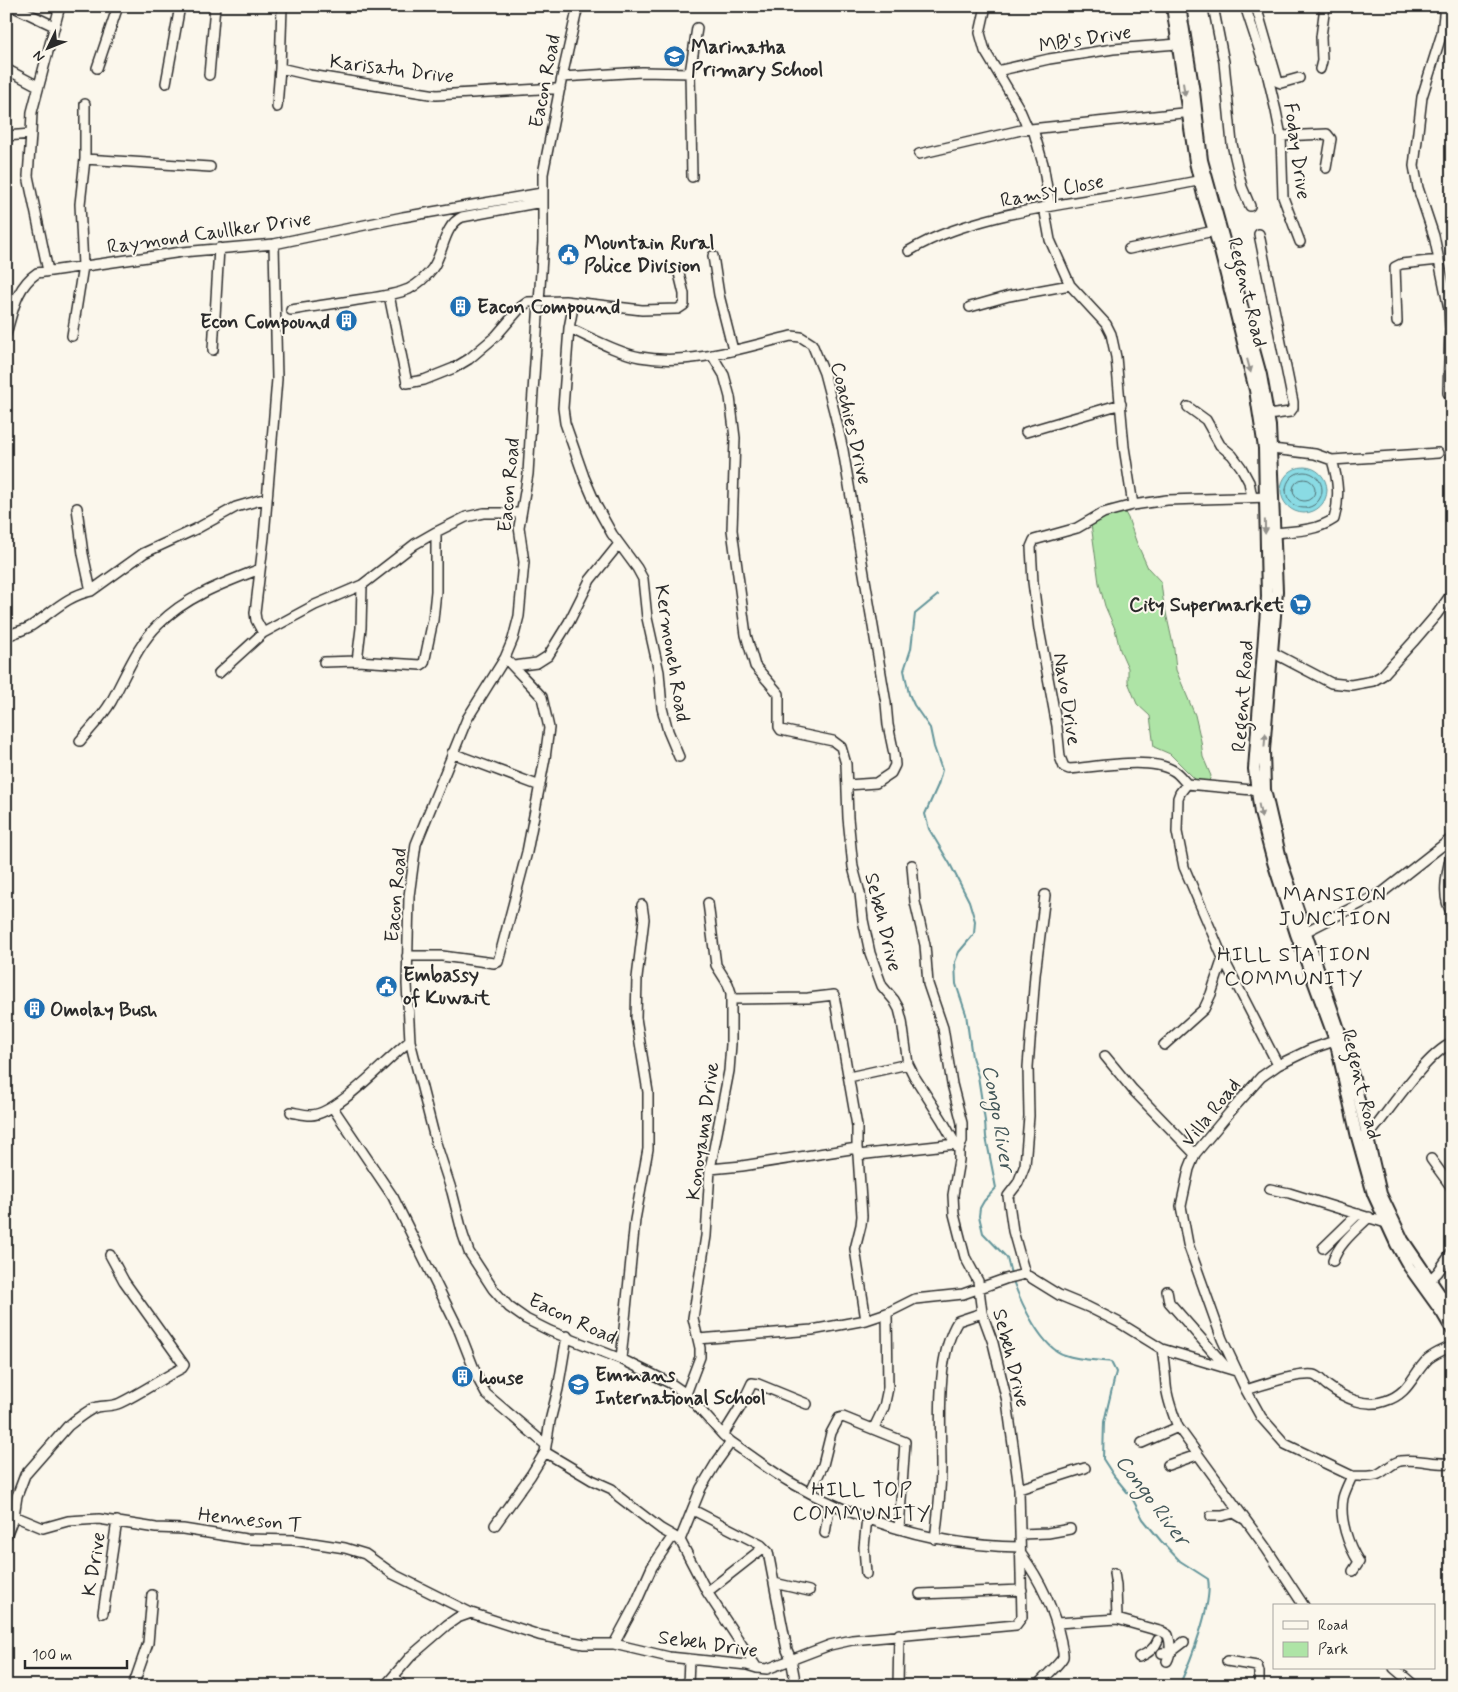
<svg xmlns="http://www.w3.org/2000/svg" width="1458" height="1692" font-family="Mynerve,sans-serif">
	<rect width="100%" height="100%" fill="#fbf7ec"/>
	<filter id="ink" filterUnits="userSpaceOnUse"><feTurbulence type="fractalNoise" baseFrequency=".02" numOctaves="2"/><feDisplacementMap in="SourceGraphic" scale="10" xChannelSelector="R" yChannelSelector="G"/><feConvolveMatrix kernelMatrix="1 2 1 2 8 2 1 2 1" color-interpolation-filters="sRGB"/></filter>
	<g filter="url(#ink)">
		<path fill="#aee4a6" stroke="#6c8868" d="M1111,505l12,4 5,9 8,23 12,27 13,14 2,17 11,50 2,21 19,45 6,26 2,16 8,19 -3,7 -7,7 -4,-9 -27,-27 -16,-7 -4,-31 -13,-12 -9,-22v-14l-8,-18 -5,-21 -10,-23 -6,-23 -8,-59 8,-15z"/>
		<path fill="#8adbe4" stroke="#64959a" d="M1281 490a23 23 0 1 1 46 0a23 23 0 1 1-46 0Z"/>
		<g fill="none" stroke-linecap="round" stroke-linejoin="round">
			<path stroke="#517175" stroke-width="1" d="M1286 490a18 18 0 1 1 36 0a18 18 0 1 1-36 0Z
				M1293 490a11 11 0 1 1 22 0a11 11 0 1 1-22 0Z"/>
			<path stroke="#64959a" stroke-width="2" d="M938,595l-23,19 -4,35 -7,21 5,24 5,11 16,23 4,19 8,23 -4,15 -13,29 4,15 21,35 19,37 6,20 -1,13 -15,18 -4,10 1,22 10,30 6,43 6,19 7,45 1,16 10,51 -12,13 -4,7 -1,8 4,17 24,25 4,16
				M1013,1281c8,21 28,67 52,74 14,5 31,5 46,7l5,10 -12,50 -1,37 11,17 18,22 11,21 18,22 19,20 28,18c5,25 -18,83 -29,107"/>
			<defs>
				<path id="minor" d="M12,6l42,20
					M578,6l-16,71 -19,97v68l-12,180 -3,52 -9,53 5,35 -5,54 -6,23 -8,19 -38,61 -51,125 -7,52 -2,88 3,57 26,102 16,49 11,43 6,17 24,37 16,18 17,12 24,12 71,28 49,24 16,11 37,41 8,7c19,13 37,27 57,39 71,41 150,65 232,66
					M986,6l-6,27 5,18 34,57 9,21
					M1213,6l11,56 8,82 10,43 8,19
					M1245,6l22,67 9,38 5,25 2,61 17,45
					M1256,6l22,76 3,1 18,-5
					M1445,6l-3,27 -20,64 -8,69 4,22 16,48 15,73 1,20 -2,64
					M97,68l21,-62
					M280,68l30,7 126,20 104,-6h20
					M6,69l32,17
					M1320,69l2,-8 -1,-24 4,-31
					M997,71l52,-12 64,-10 65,-5
					M209,75l6,-69
					M562,77l80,-5 48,1
					M166,83l14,-77
					M277,107l3,-39 2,-62
					M1033,129l10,35 7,42
					M31,134l-3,42 20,95
					M6,136l25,-2 1,-22 28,-106
					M1281,136l46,-2 4,5 -5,29
					M919,154l102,-24 171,-18
					M85,159l125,8
					M692,177l-2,-104 7,-45
					M1044,207l6,33 20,45 36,39 5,10 5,23 8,90 9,58
					M1259,234l34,168v6l-3,4 -22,3
					M1129,249l85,-18
					M909,251c28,-17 58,-26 89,-34 69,-17 139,-22 208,-38
					M713,256l6,39 14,55
					M389,295l18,88 17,-3 30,-12 15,-9 27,-23 25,-29 7,-5 37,-1 77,9 36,-1 6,-4v-11l-6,-25
					M574,302l-5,26 -6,80 2,15 19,54 13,30 15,27 25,34 6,11 4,39 12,54 3,36 6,23 11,26
					M970,307l39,-11 61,-11
					M291,310c24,-4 49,-7 73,-11 15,-2 31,-4 45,-10 9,-5 17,-12 23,-20 12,-16 11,-43 30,-52l80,-15
					M1397,322l-2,-55 6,-3 38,-4
					M569,328c20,9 49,25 71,29 50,9 102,-9 151,-21l10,1 11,7 12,29 11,42 8,35 43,253 2,22 6,29 1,11 -4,8 -15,10 -29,2
					M6,334c7,-23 10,-47 31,-61l145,-21 92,-8 129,-27 139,-24
					M72,336l11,-70 -3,-62 5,-45v-55
					M213,350l6,-102
					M1188,407l18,13 14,25 12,10 9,12 8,15 3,15
					M1026,432l95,-28
					M1272,449l43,5 17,6 106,-7
					M77,508l6,46 8,37
					M1274,533c22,-2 42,-2 60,-14 6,-21 4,-39 -2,-59
					M263,633l-7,-13 -1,-7 9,-76 13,-158 -3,-135
					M6,637c8,-5 17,-6 25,-11 19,-12 37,-31 60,-35l53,-38 52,-24 40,-22 31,-9
					M1266,649l65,34 20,2 22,-4 10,-6 30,-33 24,-28 15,-21
					M357,661l4,-33 1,-43
					M324,662l33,-1 64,4 3,-2 9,-43 3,-29v-59
					M514,666l23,-3 11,-7 21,-34 21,-42 29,-36
					M219,673l44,-40 52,-28 47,-20 53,-41 21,-12 30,-15 18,-4h37
					M80,741c11,-13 23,-25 31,-39 15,-27 26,-57 48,-78 28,-28 65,-41 101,-55
					M452,753l88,33
					M1187,784l-7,9 -2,5 -1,34 7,35 39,91 55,107
					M1263,791l-76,-7c-4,-4 -8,-10 -13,-13 -24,-15 -77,-4 -105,-2l-5,-2 -4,-10 -3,-31 -18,-97 -6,-47 -2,-35 3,-7 43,-12 26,-15 30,-8 34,-5 104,-3
					M1452,851c-4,16 -12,48 0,61
					M912,865l3,37 10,43 3,39 15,44 9,56 10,39v18l-3,9
					M1299,933l6,-1 78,-40 69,-54
					M407,956h35l52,7 4,-1 29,-110 18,-94 4,-30 -7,-31 -37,-39
					M732,999l76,-1 26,-3 23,131v22l1,7 4,61 -1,9 -6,24 11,71
					M1340,1039l-29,10 -33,16 -17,12 -31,35 -35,42 -6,15 -8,37 7,38 34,95 24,51 15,27 24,27 67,32c8,0 16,1 24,-1 9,-3 15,-12 24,-14 17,-3 34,4 52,2
					M1164,1045l40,-36 7,-15 12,-36
					M1105,1056l28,34 62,64
					M849,1077l59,-13
					M333,1108l60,89 65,131 20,51 8,15 60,51
					M291,1112c6,1 13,3 20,3 27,-1 75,-56 99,-74
					M1362,1137l5,-1 7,-7c18,-23 53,-75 78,-86
					M858,1155l97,-11
					M1431,1159l21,29
					M710,1169l32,-3 115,-18
					M1270,1189l19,4 97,30
					M1323,1248l35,-34
					M1333,1261c6,-18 23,-31 36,-44
					M1025,1274l-12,-43 -5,-35 10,-13 7,-18 4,-49 -1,-49 7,-92 10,-80
					M1427,1283l11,-11 14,-20
					M1167,1291l2,11 58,66
					M698,1339l114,-9 54,-10 21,-7 28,-14 48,-5 42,-15 20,-5 34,21 29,12 30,15 44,27 74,22
					M1162,1349c2,12 3,23 4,36 1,14 7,29 12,42l88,121 38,58
					M621,1359l14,-139 13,-71v-57l-12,-74 1,-40 7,-59 -2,-14
					M1246,1390c15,-5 51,-17 67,-15 6,1 10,8 15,11 16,12 38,22 57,15 24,-7 27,-26 43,-42 7,-6 16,-9 24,-13
					M686,1394l14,-37v-9l-7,-30 13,-82 4,-67 19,-98 2,-27v-51l-3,-9 -12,-19 -8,-62
					M874,1428l10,-21 4,-19 -1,-75
					M723,1435l18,-29 11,-23 6,1 49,20
					M731,1442l-15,21 -15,25 -21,52 27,52 50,76
					M1142,1443l36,-16
					M545,1452l47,28 20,9 7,8 42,32 19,11
					M1168,1465l29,-10
					M1352,1476c-3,7 -7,14 -9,22 -4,21 5,47 16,64l-6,9
					M1019,1489l66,-21
					M810,1493l13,-28 8,-32 8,-15 4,-1 62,25 -6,87
					M693,1510l68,35 7,7 19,98 4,9 5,27
					M14,1516l29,12 25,-7 31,-2 57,9 27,1 63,10 47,1 52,8 20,6 28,20 78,39
					M1211,1516h11l12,-3 10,6
					M495,1525l36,-50 14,-23 5,-31 8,-32 9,-53
					M825,1533l5,-30
					M1020,1534l28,-1 22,-4
					M6,1536l8,-20 3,-20 8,-21 43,-49c6,-5 23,-18 29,-19 8,-2 15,0 23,-4 21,-10 41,-24 62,-35l2,-3 -60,-84 -14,-26
					M935,1539c3,-24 6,-49 6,-73 0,-42 -6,-109 17,-145l24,-8
					M1021,1554c20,27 33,55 40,88 0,4 3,11 2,15 -2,6 -21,22 -26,29
					M1114,1573l2,13 1,33
					M866,1574l-2,-27 3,-29
					M774,1583l35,8
					M707,1592l56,-44
					M920,1594l102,-4
					M103,1613l14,-92
					M1057,1623l60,-4 46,13 5,3c3,8 3,19 -1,26
					M614,1644l22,-41 16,-36 21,-31
					M1162,1653l9,-1 13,-10
					M1139,1657c8,-3 16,-9 19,-17
					M1227,1661l30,5 2,6v14
					M1394,1668l21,18
					M394,1677l9,9
					M133,1686l15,-43 4,-48
					M385,1686l26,-30 36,-31 10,-7 14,-5 68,22 29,6 16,3h30l55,13 78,8 10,3 10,1 63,-24 22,-5 164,-15 6,-8 -3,-128 -12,-88 -14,-58 -11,-30 -4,-32 -13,-24 -11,-43 -1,-19 6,-35v-10l-17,-30 -28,-44 -6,-12 -6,-43 -3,-12 -5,-9 -12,-14 -12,-33 -7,-33 -3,-27 -7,-26 -5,-49 -2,-54 -5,-17 -8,-6 -52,-11 -2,-3v-33l-24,-28 -9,-31 -14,-105 3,-92 -5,-41 -6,-22 -12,-20
					M688,1686l1,-27
					M898,1686l1,-52"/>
				<path id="major" d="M1172,6l23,156 8,33 17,56 35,139 9,58 3,149 -13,172 6,44 13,49 23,72 39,106 22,97 16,57 23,50 13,23 33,46 10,17
					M1180,6l14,86 8,68 59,215 9,51 7,165 -13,159 1,40 17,73 60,175 12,41 27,115 22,46 49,72"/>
			</defs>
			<use href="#minor" stroke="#2b2b2b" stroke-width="12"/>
			<use href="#major" stroke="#2b2b2b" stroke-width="14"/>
			<use href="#minor" stroke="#fbf7ec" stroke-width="9"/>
			<use href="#major" stroke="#fbf7ec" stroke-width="10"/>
		</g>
		<defs><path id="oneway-solid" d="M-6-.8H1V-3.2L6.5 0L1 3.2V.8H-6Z" transform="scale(1.25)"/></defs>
		<g fill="#93918c">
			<use href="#oneway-solid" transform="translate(1184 89) rotate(81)"/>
			<use href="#oneway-solid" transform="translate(1249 366) rotate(75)"/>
			<use href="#oneway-solid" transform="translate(1265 527) rotate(89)"/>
			<use href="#oneway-solid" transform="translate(1265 740) rotate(-85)"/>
			<use href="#oneway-solid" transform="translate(1260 811) rotate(79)"/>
		</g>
	</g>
	<defs>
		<symbol id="school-disc" viewBox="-11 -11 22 22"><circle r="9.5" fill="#1f6fb2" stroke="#fbf7ec"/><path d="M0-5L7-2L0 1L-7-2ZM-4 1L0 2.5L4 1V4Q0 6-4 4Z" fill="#fff"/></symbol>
		<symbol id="civic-disc" viewBox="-11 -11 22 22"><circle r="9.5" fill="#1f6fb2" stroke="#fbf7ec"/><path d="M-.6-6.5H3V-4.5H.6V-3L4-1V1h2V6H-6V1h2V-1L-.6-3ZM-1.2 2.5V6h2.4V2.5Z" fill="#fff"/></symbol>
		<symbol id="building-disc" viewBox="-11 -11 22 22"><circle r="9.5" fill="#1f6fb2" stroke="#fbf7ec"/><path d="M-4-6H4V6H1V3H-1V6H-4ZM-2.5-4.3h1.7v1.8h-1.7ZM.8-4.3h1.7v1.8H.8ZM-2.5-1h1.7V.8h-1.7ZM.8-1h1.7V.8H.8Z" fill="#fff"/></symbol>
		<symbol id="supermarket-disc" viewBox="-11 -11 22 22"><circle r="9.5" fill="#1f6fb2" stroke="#fbf7ec"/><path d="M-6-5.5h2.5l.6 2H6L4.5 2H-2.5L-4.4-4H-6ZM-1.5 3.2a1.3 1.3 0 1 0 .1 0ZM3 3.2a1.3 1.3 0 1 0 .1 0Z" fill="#fff"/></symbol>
	</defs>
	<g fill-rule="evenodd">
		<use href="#school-disc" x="662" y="44" width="25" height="25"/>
		<use href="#civic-disc" x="556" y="242" width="25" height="25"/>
		<use href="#building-disc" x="448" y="294" width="25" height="25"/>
		<use href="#building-disc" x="334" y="308" width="25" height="25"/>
		<use href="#supermarket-disc" x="1288" y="592" width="25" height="25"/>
		<use href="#civic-disc" x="374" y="974" width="25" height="25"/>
		<use href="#building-disc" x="22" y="996" width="25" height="25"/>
		<use href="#building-disc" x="450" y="1364" width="25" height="25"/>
		<use href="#school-disc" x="566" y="1372" width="25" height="25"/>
	</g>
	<g text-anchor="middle" stroke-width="4" stroke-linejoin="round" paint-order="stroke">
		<g font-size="20" fill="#2b2b2b" stroke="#fbf7ec">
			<text transform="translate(1085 38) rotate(-9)" y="7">MB's Drive</text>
			<text transform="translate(392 68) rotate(7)" y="7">Karisatu Drive</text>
			<text transform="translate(544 81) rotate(-79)" y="7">Eacon Road</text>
			<text transform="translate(1298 151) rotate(82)" y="7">Foday Drive</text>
			<text transform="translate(1052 190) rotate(-11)" y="7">Ramsy Close</text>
			<text transform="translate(209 232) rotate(-8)" y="7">Raymond Caullker Drive</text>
			<text transform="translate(1248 292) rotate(76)" y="7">Regent Road</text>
			<text transform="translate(852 423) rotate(77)" y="7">Coachies Drive</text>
			<text transform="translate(508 485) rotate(-85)" y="7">Eacon Road</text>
			<text transform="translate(673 653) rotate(81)" y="7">Kermoneh Road</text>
			<text transform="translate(1242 696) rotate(-86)" y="7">Regent Road</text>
			<text transform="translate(1068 699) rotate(81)" y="7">Navo Drive</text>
			<text transform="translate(395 895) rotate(-85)" y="7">Eacon Road</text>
			<text transform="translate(884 922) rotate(76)" y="7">Sebeh Drive</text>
			<text transform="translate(1362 1084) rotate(76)" y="7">Regent Road</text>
			<text transform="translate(1210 1112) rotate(-51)" y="7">Villa Road</text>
			<text transform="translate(702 1131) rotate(-82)" y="7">Konoyama Drive</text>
			<text transform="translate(573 1318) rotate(25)" y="7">Eacon Road</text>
			<text transform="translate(1012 1358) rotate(76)" y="7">Sebeh Drive</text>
			<text transform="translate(250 1519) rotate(6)" y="7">Henneson T</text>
			<text transform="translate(93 1564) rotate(-81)" y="7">K Drive</text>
			<text transform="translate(708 1643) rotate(8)" y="7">Sebeh Drive</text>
		</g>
		<g font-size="20" font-weight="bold" fill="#2b2b2b" stroke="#fbf7ec" text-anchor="start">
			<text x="691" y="53">Marinatha<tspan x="691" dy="23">Primary School</tspan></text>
			<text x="584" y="249">Mountain Rural<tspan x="584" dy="23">Police Division</tspan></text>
			<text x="477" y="313">Eacon Compound</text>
			<text x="330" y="328" text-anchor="end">Econ Compound</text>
			<text x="1284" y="611" text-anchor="end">City Supermarket</text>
			<text x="403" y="981">Embassy<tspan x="403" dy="23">of Kuwait</tspan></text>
			<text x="50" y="1016">Omolay Bush</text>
			<text x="595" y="1381">Emmans<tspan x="595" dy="23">International School</tspan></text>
			<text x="479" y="1384">house</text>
		</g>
		<g font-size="21" letter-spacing="1" fill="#2b2b2b" stroke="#fbf7ec">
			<text x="1335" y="901">MANSION<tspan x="1335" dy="24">JUNCTION</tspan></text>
			<text x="1294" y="961">HILL STATION<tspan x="1294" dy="24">COMMUNITY</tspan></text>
			<text x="862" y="1496">HILL TOP<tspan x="862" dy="24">COMMUNITY</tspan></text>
		</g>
		<g font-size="21" font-style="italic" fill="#435759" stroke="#fbf7ec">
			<text transform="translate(999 1118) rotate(80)" y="7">Congo River</text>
			<text transform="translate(1153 1500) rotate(53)" y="7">Congo River</text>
		</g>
	</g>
	<rect width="1458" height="1692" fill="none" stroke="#fbf7ec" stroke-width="25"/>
	<rect x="12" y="12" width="1433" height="1667" fill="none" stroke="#2b2b2b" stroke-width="2" filter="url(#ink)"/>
	<rect x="1273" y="1604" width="162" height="65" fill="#fbf7ec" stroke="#a8a59f"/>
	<rect x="1283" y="1621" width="25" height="8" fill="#fbf7ec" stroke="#a8a59f"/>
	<text x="1318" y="1630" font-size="15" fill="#2b2b2b">Road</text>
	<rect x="1283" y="1642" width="25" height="15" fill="#aee4a6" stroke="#a8a59f"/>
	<text x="1318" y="1654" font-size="15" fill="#2b2b2b">Park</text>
	<g transform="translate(48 48) rotate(227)" stroke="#fbf7ec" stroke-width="4" paint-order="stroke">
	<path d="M0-4L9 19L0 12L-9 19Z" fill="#2b2b2b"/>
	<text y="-8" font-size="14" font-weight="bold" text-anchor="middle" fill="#2b2b2b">N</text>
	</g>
	<path d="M25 1660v8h102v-8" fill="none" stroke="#2b2b2b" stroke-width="2.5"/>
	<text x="32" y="1660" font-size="15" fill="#2b2b2b" stroke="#fbf7ec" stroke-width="4" paint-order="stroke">100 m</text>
</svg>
